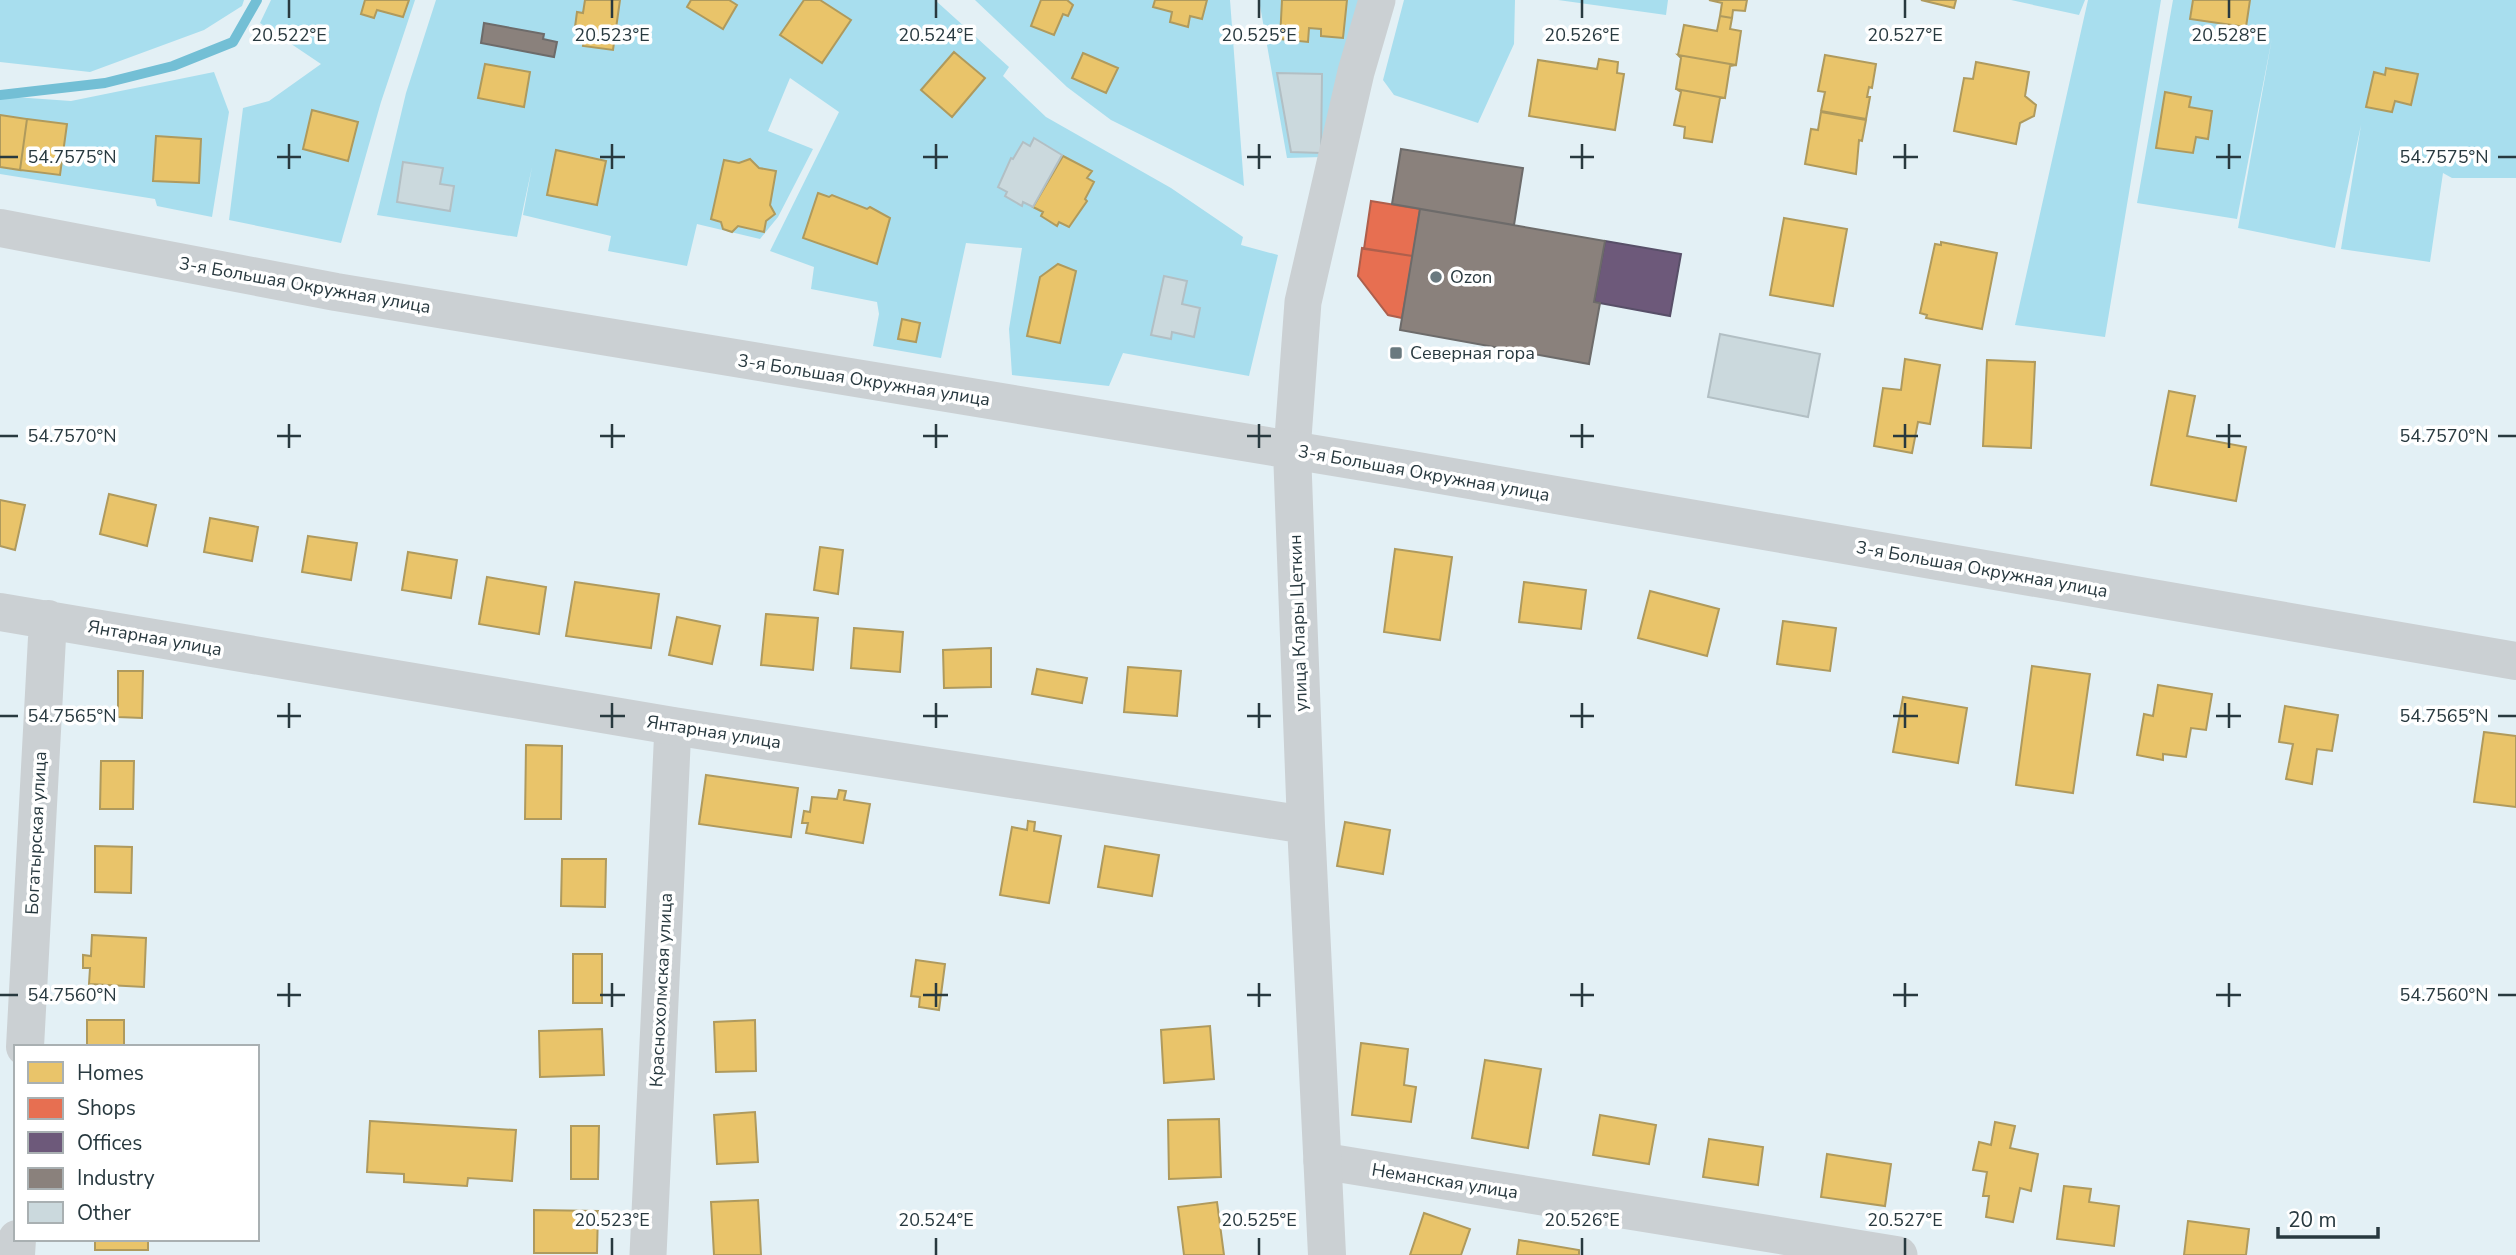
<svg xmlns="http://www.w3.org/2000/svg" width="2516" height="1255" font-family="'Nunito Sans',sans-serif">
	<rect width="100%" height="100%" fill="#e3f0f5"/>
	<path fill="#a8deee" d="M0,0h244l-2,6 -38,24 -114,42 -90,-10z
		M271,0h144l-34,102 -40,141 -112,-23 14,-112 26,-7 52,-37 -61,-41z
		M436,0h499l74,67 -6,9 43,41 125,71 72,49 -2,8 37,10 -29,121 -126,-23 -14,33 -97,-11 -3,-46 13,-81 -56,-5 -25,115 -68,-12 6,-32 -2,-12 -66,-13 3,-22 -44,-16 69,-139 -49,-34 -22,53 45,18 -35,68 -18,22 -63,-15 -10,42 -79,-15 3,-15 -88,-21 9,-48 -15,70 -140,-22 29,-122z
		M975,0h255l14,186 -133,-66 -44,-33z
		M1259,0h108l-45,157 -35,1z
		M1404,0h111l-1,44 -36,79 -84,-28 -11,-15z
		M1558,0h110l-2,15z
		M2011,0h74l-6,15z
		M2088,0h73l-56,337 -90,-12z
		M2173,0h343v178h-64l-9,-5 -13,89 -89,-13 20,-124 -26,123 -97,-20 34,-190 -35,181 -100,-16z
		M214,72l15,40 -17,105 -55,-11 -2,-7 -155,-25v-78l71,5z"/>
	<path fill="#e9c46a" stroke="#af9a5d" stroke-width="2" d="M365,0h44l-6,17 -26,-7 -3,8 -13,-4z
		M585,0h35l-7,50 -30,-4 2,-17 -10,-2 2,-15 6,1z
		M691,0h38l8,5 -14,24 -36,-22z
		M804,0h16l31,20 -29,43 -42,-28z
		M1041,0h26l6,5 -5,11 -5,-2 -9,21 -23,-9z
		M1155,0h52l-5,19 -12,-3 -2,11 -18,-5 2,-10 -19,-5z
		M1282,0h65l-4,38 -22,-2v-7l-12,-1 -1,14 -28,-3z
		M1709,0h38l-2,11 -12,-1 -1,8 -12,-2 2,-13z
		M1921,0h35l-2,8z
		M2193,0h57l-4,27 -56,-8z
		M1720,16l12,2 -2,11 11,2 -5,34 -58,-10 6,-30 33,6z
		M954,52l31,26 -33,39 -31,-27z
		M1083,53l35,15 -12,25 -34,-15z
		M1678,55l58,10 -6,1 -5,32 -49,-9 5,-31z
		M1825,55l51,9 -4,24 -3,-1 -2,10h3l-4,22 -45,-8 4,-19 -7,-1z
		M1599,59l19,3 -1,11 7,1 -9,56 -86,-14 9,-56 59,9z
		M1976,62l53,10 -4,24 11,9 -2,11 -14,7 -4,21 -62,-13 10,-53 9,1z
		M485,64l45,8 -6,35 -46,-9z
		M2386,68l32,6 -7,31 -16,-4 -3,11 -26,-5 8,-35 11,3z
		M1676,89l49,9h-5l-8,44 -28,-4 1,-11 -11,-2 7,-33z
		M2165,92l26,5 -2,10 23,4 -4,28 -12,-2 -3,16 -37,-5z
		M312,110l46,12 -10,39 -45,-12z
		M1821,112l45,8 -4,21 -3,-1 -3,34 -51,-10 6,-35 7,1z
		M0,115l27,4 -7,51 -20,-3z
		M27,119l40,5 -7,51 -40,-5z
		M156,136l45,3 -2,44 -46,-2z
		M556,150l50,11 -9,44 -50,-10z
		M1063,156l29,15 -5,7 7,4 -9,17 2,2 -18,26 -10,-5 -2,4 -16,-10 2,-4 -10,-5z
		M750,159l9,9 17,3 -6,34 5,9 -9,7 -2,11 -26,-6 -6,6 -9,-3 -2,-7 -10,-3 13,-59 15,3z
		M818,193l11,4 3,-2 35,14 3,-2 20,11 -13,46 -74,-26z
		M1784,218l63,11 -14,77 -63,-11z
		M1941,242l56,11 -15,76 -56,-11 1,-3 -7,-2 15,-69 6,1z
		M1058,264l18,7 -16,72 -33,-7 13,-59z
		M902,319l18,4 -4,19 -18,-3z
		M1905,359l35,6 -10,59 -12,-2 -6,31 -38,-7 9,-58 18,2z
		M1987,360l48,2 -4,86 -48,-2z
		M2169,391l26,5 -8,40 59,11 -10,54 -85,-16z
		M109,494l47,11 -9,41 -47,-12z
		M0,500l25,5 -10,45 -15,-4z
		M210,518l48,9 -6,34 -48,-9z
		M308,536l49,7 -6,37 -49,-8z
		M820,547l23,3 -5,44 -24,-4z
		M1395,549l57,8 -12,83 -56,-8z
		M408,552l49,8 -6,38 -49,-8z
		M487,577l59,10 -7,47 -60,-10z
		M575,582l84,12 -8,54 -85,-12z
		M1524,582l62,8 -5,39 -62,-7z
		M1650,591l69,18 -12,47 -69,-18z
		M766,614l52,4 -5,52 -52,-5z
		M677,617l43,9 -8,38 -43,-9z
		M1783,621l53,7 -6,43 -53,-7z
		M854,628l49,4 -3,40 -49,-4z
		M991,648v39l-47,1 -1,-38z
		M2032,666l58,8 -17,119 -57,-8z
		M1128,667l53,4 -4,45 -53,-4z
		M1037,669l50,9 -5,25 -50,-9z
		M118,671h25l-1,47 -24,-1z
		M2158,685l54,9 -6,36 -15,-2 -5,29 -23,-3v6l-26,-5 7,-41 9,2z
		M1903,697l64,11 -9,55 -65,-11z
		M2285,706l53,9 -6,36 -15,-2 -5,35 -26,-5 7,-35 -14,-2z
		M2484,732l32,4v71l-42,-5z
		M526,745l36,1 -1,73h-36z
		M101,761h33l-1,48h-33z
		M706,775l92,13 -7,49 -92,-13z
		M839,790l7,1 -2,9 26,4 -7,39 -57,-10 2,-10h-6l2,-12 6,1 2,-15 25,2z
		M1028,821l7,1 -1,9 27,5 -12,67 -49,-8 12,-68 15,3z
		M1345,822l45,8 -7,44 -46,-8z
		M95,846l37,1 -1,46 -36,-1z
		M1105,846l54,9 -7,41 -54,-9z
		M562,859h44l-1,48 -44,-1z
		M92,935l54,3 -2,49 -55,-3 1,-16h-7v-13l8,1z
		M573,954h29v49h-29z
		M916,960l29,4 -6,46 -20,-3 1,-10 -9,-1z
		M87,1020h37v27h-37z
		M755,1020l1,51 -40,1 -2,-50z
		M1210,1026l4,53 -50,4 -3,-53z
		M602,1029l2,46 -64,2 -1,-46z
		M1361,1043l47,6 -4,36 12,2 -5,35 -59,-7z
		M1485,1060l56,9 -13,79 -56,-10z
		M755,1112l3,50 -41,2 -3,-49z
		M1600,1115l56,10 -7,39 -56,-9z
		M1219,1119l2,58 -52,2 -1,-59z
		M370,1121l146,9 -4,51 -44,-3 -1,8 -63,-4v-8l-37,-2z
		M1995,1122l20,4 -5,22 28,6 -7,37 -11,-3 -7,34 -27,-5 3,-21h-6l4,-24 -14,-2 6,-28 12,3z
		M571,1126h28l-1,53h-27z
		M1709,1139l54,8 -5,38 -55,-8z
		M1827,1154l64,10 -6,42 -64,-9z
		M2064,1186l27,3 -2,13 30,4 -5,40 -57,-7z
		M758,1200l3,55h-47l-3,-53z
		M1217,1202l7,53h-40l-6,-48z
		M534,1210l64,1 -1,42h-63z
		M1424,1213l46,16 -9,26h-51z
		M2188,1221l61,8 -3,26h-62z
		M95,1239h53v11h-53z
		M1519,1240l60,10v5h-62z"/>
	<path fill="#e76f51" stroke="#ae5f4c" stroke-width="2" d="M1371,201l49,8 -7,47 -49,-7z
		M1362,248l51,8 -11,62 -14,-3 -30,-39z"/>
	<path fill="#6d597a" stroke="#584f68" stroke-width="2" d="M1605,241l76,13 -11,62 -76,-14z"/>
	<path fill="#8a817c" stroke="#6d6b6a" stroke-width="2" d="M484,23l60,11 -1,5 14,3 -3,15 -73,-14z
		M1401,149l122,19 -9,57 -122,-21z
		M1420,209l185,32 -11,61 6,1 -11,61 -189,-34z"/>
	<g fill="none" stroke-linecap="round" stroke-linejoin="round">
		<path stroke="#73bfd5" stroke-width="10" d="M0,95l105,-12 68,-17 60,-24 24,-42"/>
	</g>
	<path fill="#cbd9dd" stroke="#b2bfc4" stroke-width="2" d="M1277,73l45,1 -1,79 -30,-1z
		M1034,138l28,17 -29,52 -10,-5 -1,4 -17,-10 2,-4 -9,-5 13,-29 2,1 10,-17 7,4z
		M403,162l40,6 -3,16 14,2 -4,25 -53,-9z
		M1164,276l23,5 -5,23 18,4 -6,29 -22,-5 -1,7 -20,-4z
		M1720,334l100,20 -12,63 -100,-20z"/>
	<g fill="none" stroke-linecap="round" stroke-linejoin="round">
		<path stroke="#cbd0d3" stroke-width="37" d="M1292,451l11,-149 53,-230 21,-72
			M1322,1161l577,94
			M648,1255l25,-529"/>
		<path stroke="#cbd0d3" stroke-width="38" d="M0,228l336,64 1070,177 1110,192
			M1292,451l14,374 21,430
			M0,612l673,114 633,99
			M25,1047l23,-428
			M16,1255l1,-16"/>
	</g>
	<path fill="none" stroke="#28393f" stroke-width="2.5" d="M289,0v18M612,0v18M936,0v18M1259,0v18M1582,0v18M1905,0v18M2229,0v18M289,144v25M612,144v25M936,144v25M1259,144v25M1582,144v25M1905,144v25M2229,144v25M0,157h18M277,157h24M600,157h25M923,157h25M1247,157h24M1570,157h24M1893,157h25M2216,157h25M2498,157h18M289,424v24M612,424v24M936,424v24M1259,424v24M1582,424v24M1905,424v24M2229,424v24M0,436h18M277,436h24M600,436h25M923,436h25M1247,436h24M1570,436h24M1893,436h25M2216,436h25M2498,436h18M289,703v25M612,703v25M936,703v25M1259,703v25M1582,703v25M1905,703v25M2229,703v25M0,716h18M277,716h24M600,716h25M923,716h25M1247,716h24M1570,716h24M1893,716h25M2216,716h25M2498,716h18M289,983v24M612,983v24M936,983v24M1259,983v24M1582,983v24M1905,983v24M2229,983v24M0,995h18M277,995h24M600,995h25M923,995h25M1247,995h24M1570,995h24M1893,995h25M2216,995h25M2498,995h18M612,1238v17M936,1238v17M1259,1238v17M1582,1238v17M1905,1238v17"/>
	<g fill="#69797f" stroke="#fff" stroke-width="2.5">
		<circle cx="1436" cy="277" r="7"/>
		<rect x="1389" y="346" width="14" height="14" rx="3.5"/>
	</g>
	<g text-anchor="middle" stroke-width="7" stroke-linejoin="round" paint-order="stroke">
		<g font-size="18" fill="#28393f" stroke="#fff" text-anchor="start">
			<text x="1450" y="283">Ozon</text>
			<text x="1410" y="359">Северная гора</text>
		</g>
		<g font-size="18" fill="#28393f" stroke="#fff">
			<text transform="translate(305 285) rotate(10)" y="6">3-я Большая Окружная улица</text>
			<text transform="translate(864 380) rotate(9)" y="6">3-я Большая Окружная улица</text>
			<text transform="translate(1424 473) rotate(10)" y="6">3-я Большая Окружная улица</text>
			<text transform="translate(1982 569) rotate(10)" y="6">3-я Большая Окружная улица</text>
			<text transform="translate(1298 623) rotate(-92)" y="6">улица Клары Цеткин</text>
			<text transform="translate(155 638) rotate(10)" y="6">Янтарная улица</text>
			<text transform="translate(714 732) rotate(9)" y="6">Янтарная улица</text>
			<text transform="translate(36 833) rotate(-87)" y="6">Богатырская улица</text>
			<text transform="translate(661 990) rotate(-87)" y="6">Краснохолмская улица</text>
			<text transform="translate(1445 1181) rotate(9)" y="6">Неманская улица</text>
		</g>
	</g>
	<g font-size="18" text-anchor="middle" fill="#28393f" stroke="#fff" stroke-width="7" stroke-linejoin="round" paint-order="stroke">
		<text x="289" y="41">20.522°E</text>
		<text x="612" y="41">20.523°E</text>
		<text x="936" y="41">20.524°E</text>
		<text x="1259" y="41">20.525°E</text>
		<text x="1582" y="41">20.526°E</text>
		<text x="1905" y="41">20.527°E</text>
		<text x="2229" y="41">20.528°E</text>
		<text x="72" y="163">54.7575°N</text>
		<text x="2444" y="163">54.7575°N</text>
		<text x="72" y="442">54.7570°N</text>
		<text x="2444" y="442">54.7570°N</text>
		<text x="72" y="722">54.7565°N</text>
		<text x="2444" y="722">54.7565°N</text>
		<text x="72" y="1001">54.7560°N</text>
		<text x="2444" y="1001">54.7560°N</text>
		<text x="612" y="1226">20.523°E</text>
		<text x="936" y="1226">20.524°E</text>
		<text x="1259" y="1226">20.525°E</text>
		<text x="1582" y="1226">20.526°E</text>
		<text x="1905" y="1226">20.527°E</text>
	</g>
	<rect x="14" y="1045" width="245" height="196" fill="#ffffff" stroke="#a9b0b2" stroke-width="2"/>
	<rect x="28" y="1062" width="35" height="21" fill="#e9c46a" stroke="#a9b0b2" stroke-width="2"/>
	<text x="77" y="1080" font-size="21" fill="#28393f">Homes</text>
	<rect x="28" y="1098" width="35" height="21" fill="#e76f51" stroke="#a9b0b2" stroke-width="2"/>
	<text x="77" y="1115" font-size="21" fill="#28393f">Shops</text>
	<rect x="28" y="1132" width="35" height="21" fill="#6d597a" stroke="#a9b0b2" stroke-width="2"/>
	<text x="77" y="1150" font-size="21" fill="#28393f">Offices</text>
	<rect x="28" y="1168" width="35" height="21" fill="#8a817c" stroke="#a9b0b2" stroke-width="2"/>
	<text x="77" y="1185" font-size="21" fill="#28393f">Industry</text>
	<rect x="28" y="1202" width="35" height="21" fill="#cbd9dd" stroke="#a9b0b2" stroke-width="2"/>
	<text x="77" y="1220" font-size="21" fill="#28393f">Other</text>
	<path d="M2278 1227v10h100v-10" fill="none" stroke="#28393f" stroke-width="3.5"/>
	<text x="2288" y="1227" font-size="21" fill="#28393f" stroke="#ffffff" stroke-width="5" paint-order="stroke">20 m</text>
</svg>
